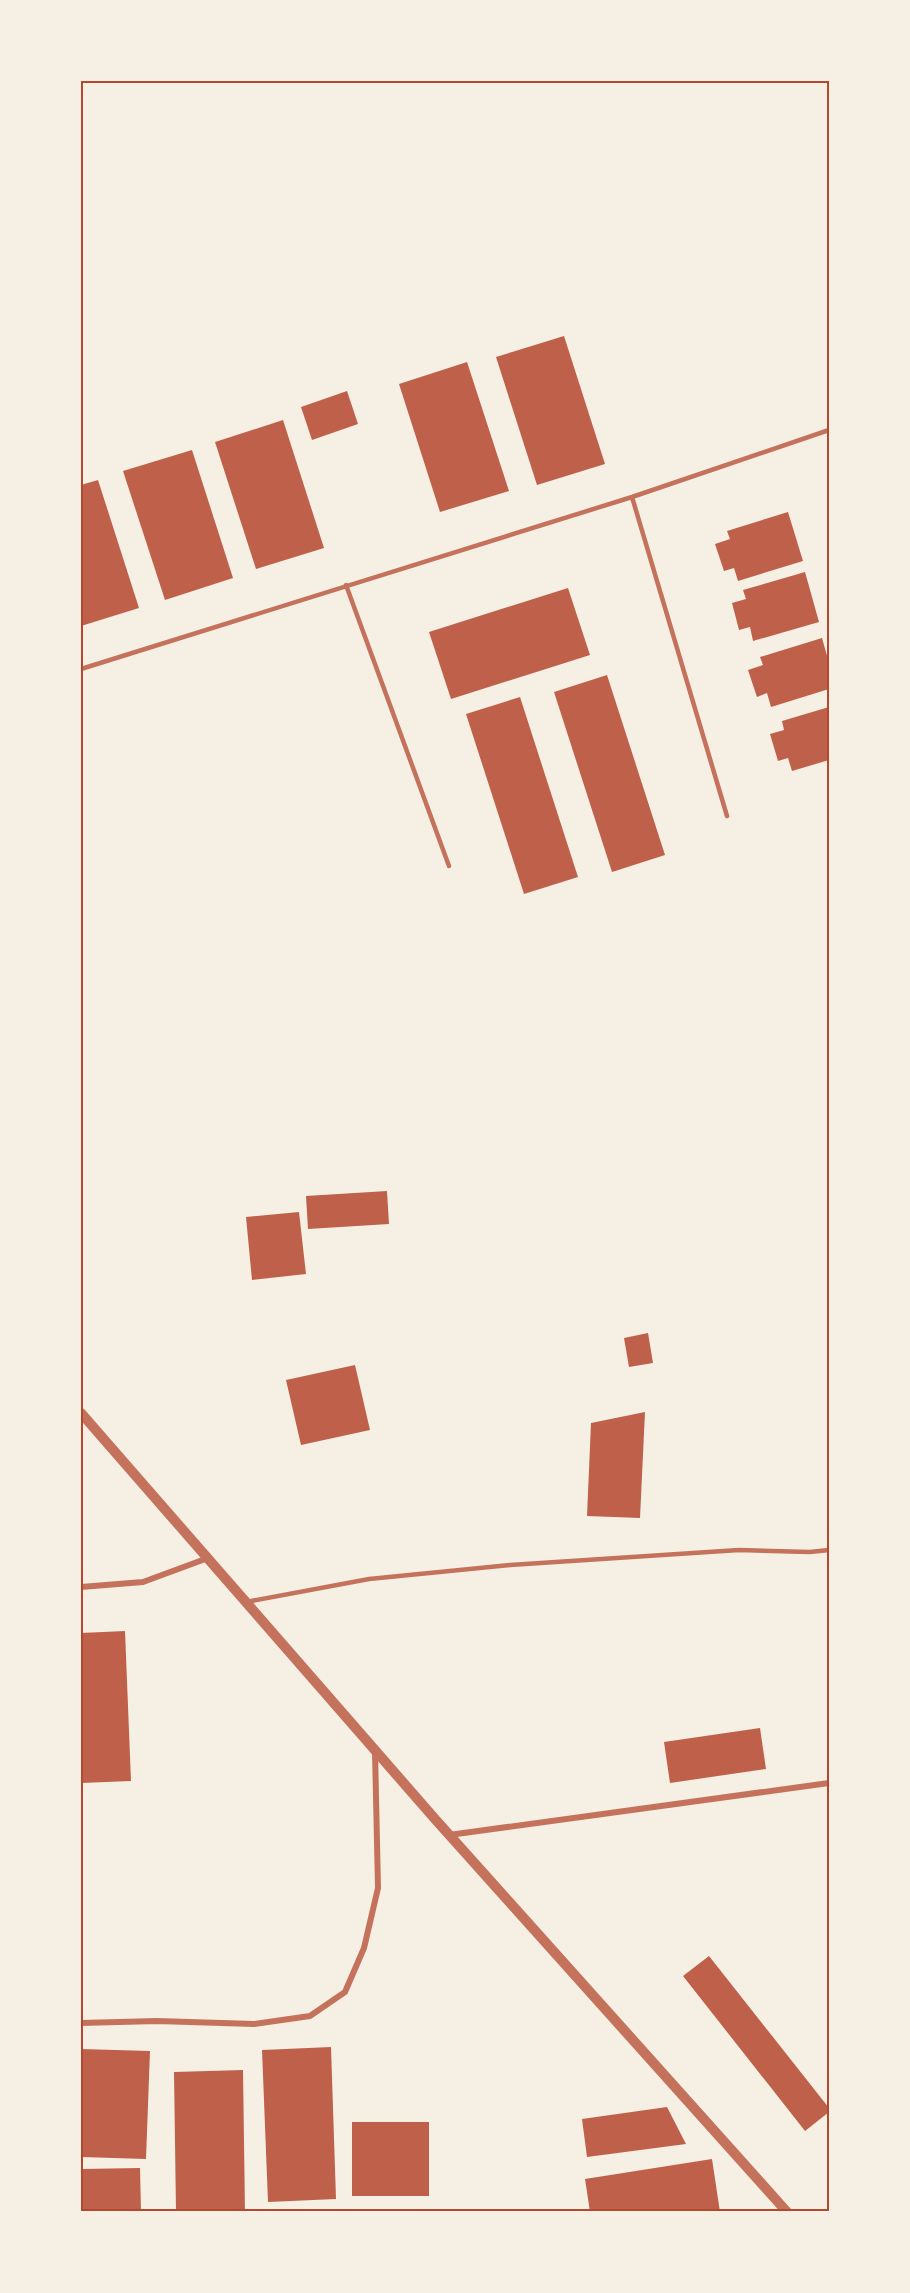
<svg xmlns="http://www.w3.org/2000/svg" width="910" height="2293" font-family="Literata,serif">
	<rect width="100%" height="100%" fill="#f6efe4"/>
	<path fill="#bf614a" d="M564,336l41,128 -68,21 -41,-128z
		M467,362l42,129 -69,21 -41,-128z
		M347,391l11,33 -46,16 -11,-33z
		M283,420l41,128 -68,21 -41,-127z
		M192,450l41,128 -68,22 -42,-129z
		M98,480l41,128 -58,18v-141z
		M788,512l15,49 -65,20 -4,-13 -10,3 -9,-27 15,-5 -3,-8z
		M805,572l14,50 -66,19 -3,-14 -11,3 -7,-27 14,-4 -3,-9z
		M568,588l22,67 -139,44 -22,-67z
		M822,638l7,25v26l-58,18 -4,-14 -10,4 -9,-27 15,-5 -3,-8z
		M607,675l58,180 -53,17 -58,-180z
		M520,697l58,180 -54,17 -58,-180z
		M829,707v53l-37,11 -4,-13 -10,3 -8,-27 14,-4 -2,-9z
		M387,1191l2,33 -81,5 -2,-33z
		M299,1212l7,62 -54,6 -6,-63z
		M648,1333l5,30 -24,4 -5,-29z
		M355,1365l15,65 -69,15 -15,-65z
		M645,1412l-5,106 -53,-2 4,-93z
		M125,1631l6,150 -50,2v-150z
		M760,1728l6,41 -96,14 -6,-41z
		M709,1956l120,152v4l-24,19 -122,-155z
		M331,2047l5,152 -68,3 -6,-152z
		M81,2049l69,2 -4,108 -65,-2z
		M243,2070l2,142h-69l-2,-140z
		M667,2107l19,37 -99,13 -5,-38z
		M352,2122h77v74h-77z
		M712,2159l8,53h-130l-5,-33z
		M140,2168l1,44h-60v-43z"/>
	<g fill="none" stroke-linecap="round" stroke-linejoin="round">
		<path stroke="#c5725c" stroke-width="4.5" d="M632,497l95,319
			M346,585l103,281
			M81,669l551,-172 197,-67
			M246,1602l123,-23 141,-14 229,-15 71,2 19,-2"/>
		<path stroke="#c5725c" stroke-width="6" d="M81,1587l62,-5 65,-24
			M449,1835l380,-52
			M81,2023l76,-2 97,3 56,-8 35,-24 19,-44 14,-60 -3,-137"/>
		<path stroke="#c5725c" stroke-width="10" d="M81,1413l354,406 352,393"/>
	</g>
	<rect width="910" height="2293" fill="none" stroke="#f6efe4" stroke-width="165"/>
	<rect x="82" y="82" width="746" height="2128" fill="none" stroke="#b5482f" stroke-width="2"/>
</svg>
